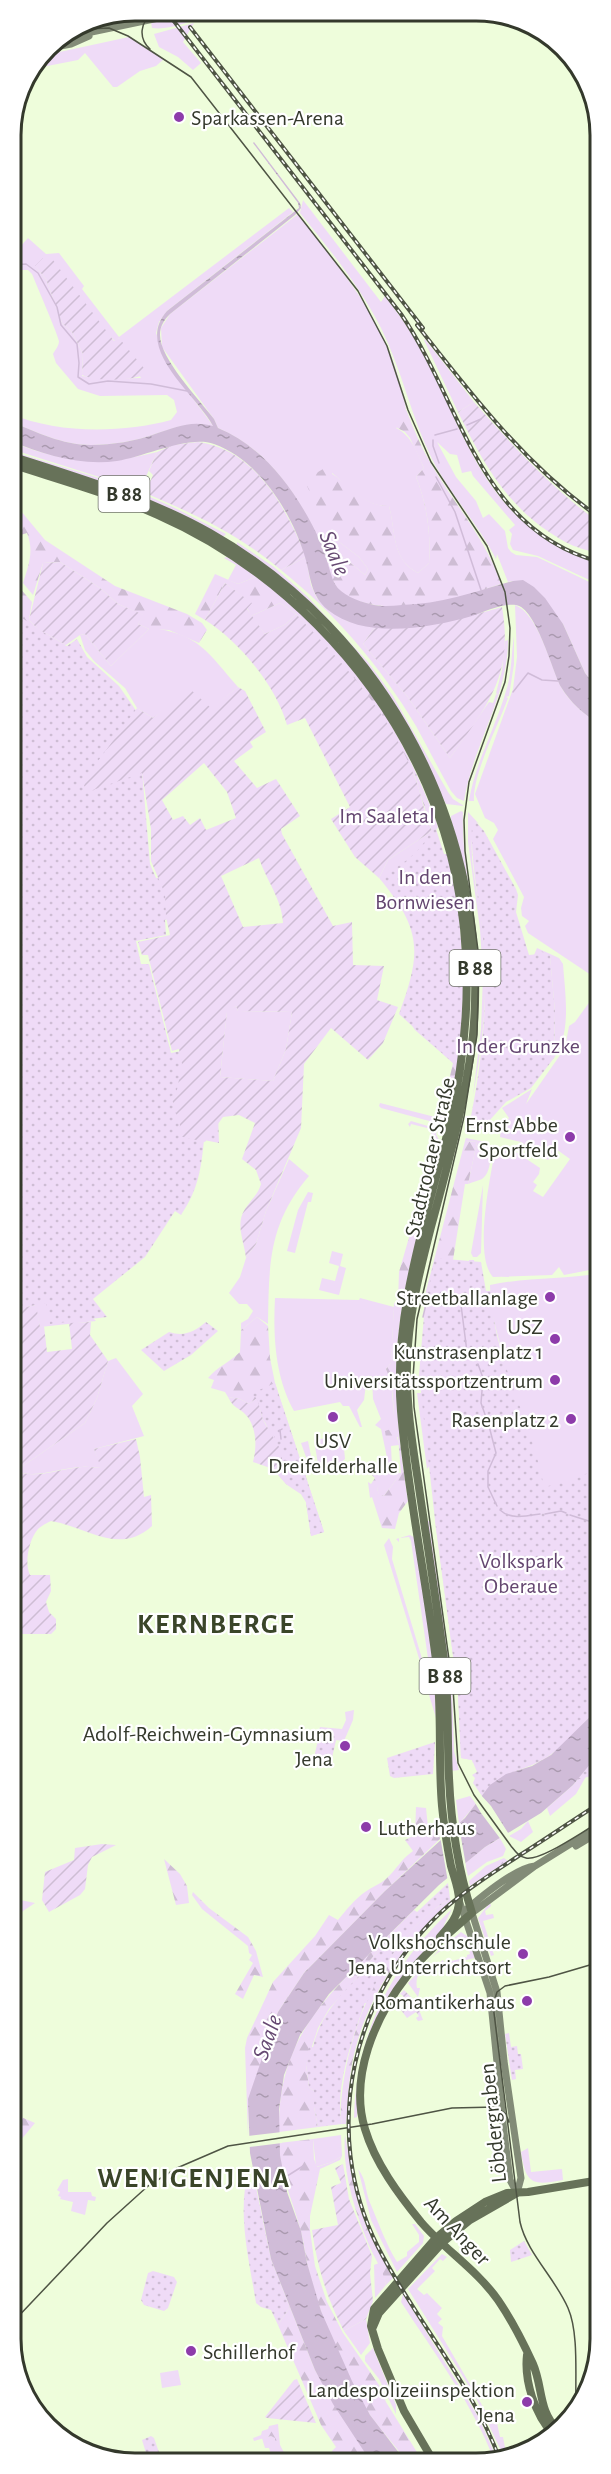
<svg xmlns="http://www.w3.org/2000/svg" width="611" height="2474" font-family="'Alegreya Sans',sans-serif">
	<defs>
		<pattern id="forest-firs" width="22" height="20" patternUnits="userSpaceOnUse" patternTransform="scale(1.5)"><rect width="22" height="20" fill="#efdbf7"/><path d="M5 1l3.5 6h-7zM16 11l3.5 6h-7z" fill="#cebdd4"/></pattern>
		<pattern id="park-dots" width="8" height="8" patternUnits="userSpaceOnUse" patternTransform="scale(1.5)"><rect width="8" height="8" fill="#efdbf7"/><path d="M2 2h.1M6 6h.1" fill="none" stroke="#cebdd4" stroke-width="1.8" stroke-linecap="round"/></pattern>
		<pattern id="garden-furrows" width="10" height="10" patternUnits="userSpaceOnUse" patternTransform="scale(1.5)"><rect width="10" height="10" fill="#efdbf7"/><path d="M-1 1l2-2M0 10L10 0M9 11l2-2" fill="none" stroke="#cebdd4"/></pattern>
		<pattern id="water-ripples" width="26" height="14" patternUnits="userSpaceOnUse" patternTransform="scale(1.5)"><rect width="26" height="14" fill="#d0bcd8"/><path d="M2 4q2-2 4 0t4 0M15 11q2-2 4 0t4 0" fill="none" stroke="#aa9aaf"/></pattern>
	</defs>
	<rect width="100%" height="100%" fill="#eefddb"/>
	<path fill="#efdbf7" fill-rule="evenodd" d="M137,11h19l-79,16 9,-6z
		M205,11h17c-22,5 -47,20 -70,17l-1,-6z
		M194,23l-11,19 18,21 -8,7 -15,-13 -19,-10 -5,-13z
		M129,37l35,22 -8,7 -16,5 -23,16h-4l-28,-34 -7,7 -46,9 9,-13z
		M303,200l78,102 4,-6c19,25 36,50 49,78 25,52 43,104 86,145 23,21 51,34 80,45v21l-62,-29 -25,-6 -3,-6 2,-10 -3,-4 6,-5 -42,-49 -2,-5 -9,2 -5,-18 -7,-1 -13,-12 19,35 20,24 7,17 6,-4 16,17 3,17 3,4 5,3 21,2 63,30v3l-5,-1 -5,18 10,4 -11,64 2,5 9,3v9l-15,-19 -22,-49 -50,-43 -5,1 -11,-28 -1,5c-18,-35 -46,-65 -64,-100 -21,-42 -30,-89 -51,-131 -21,-42 -52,-79 -81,-115z
		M289,208l4,4 -126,99 -8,11 -3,11 15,36 43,58c-22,-7 -39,1 -59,7 -19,7 -43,11 -64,11 -29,0 -54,-13 -80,-23v-8c47,20 111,19 160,6l6,-8 -3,-12 -7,-5 -67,1 -22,-7 -22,-26 -3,-9c2,-4 6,-8 6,-13 0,-4 -23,-57 -27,-67l-4,-4h-17v-18l8,-4 9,-10 18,16 13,-1 25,33 -2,3 37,48zM35,266l80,75 4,-3 22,40 -36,1 -23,-3 1,-22 -11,-22 -10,-9 -16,-44z
		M298,214c41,54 87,105 103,173 3,11 6,21 5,32l-10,9c16,8 21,24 28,40l-8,9c11,27 15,57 13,86l-11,10c-27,-14 -22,-41 -29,-67 -24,1 -40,-19 -57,-33l-2,62 29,22 9,12 -3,6 -30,-25 -12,-2c-23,-49 -53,-98 -105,-120l-4,-9 -52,-72 -1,-19 9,-14z
		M425,339l49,63 -16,10 -34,-72z
		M11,442c54,21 90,24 146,10l-17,38 -129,-41z
		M11,451l114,35 48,21 53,27 -3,3 -212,-83z
		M237,542l37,25 34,30 60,65 25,34 55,96 5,7 11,7 -18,-2c-19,-35 -34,-72 -55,-106 -39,-61 -95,-110 -154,-151z
		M227,557l31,19 -20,8 -10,-4 8,-15 -12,-7z
		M306,557l5,28 6,13 30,23 28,6 -12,17 44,52 43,62 39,-56 4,1 3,-9 2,1 -2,-2 6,-23 3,-29 3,-1c0,57 -35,105 -44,161l-7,-3 -6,-7c-12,-21 -23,-43 -35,-65 -35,-59 -81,-113 -135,-156z
		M280,603l16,11 -10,10 -21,10 -14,-18z
		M515,605c23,9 35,58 45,80 8,16 25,30 40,39v257l-72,-48 -3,-7 4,-5 -7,-5 -1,-8 3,-11 -31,-58 5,-9 -4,-7 -9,-5 -10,-24 38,-105 4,-32z
		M150,628c49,5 58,25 88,59l-27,22 -48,2 -10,7 -16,-10 -12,-20 -31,-27 -9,-11 -5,-15 5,-1 26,32z
		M514,636v28l-5,32 -3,1 2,1c-9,26 -36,77 -34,103h-5c6,-38 26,-72 37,-110 6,-18 5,-36 8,-55z
		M461,811l2,1c-2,46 11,90 13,137 1,27 -1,55 -1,83l-8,-149 -16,-64v-3z
		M468,812l11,12 -3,-2c-11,26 2,68 5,96 3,19 4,40 4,59 1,41 -5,80 -12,119l8,-67 2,-53 -3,-47 -12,-87z
		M432,831l-14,31 -37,18 -2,-2 9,-18z
		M537,948l22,10 4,6c2,29 9,69 -9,94l1,-46 -5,-56 -16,-1z
		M600,992v276l-36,7 -5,-8 -7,8 -59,2c-20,-21 -2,-104 3,-131l17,4 27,18 -1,6 -6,8 4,3 -4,6 10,6 27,-38 -14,-10 -8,11 -27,-18 -21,-5 1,-11 8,-8 -7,-10 30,-19 -6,15 39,-56 4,-22 6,-4 21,-29z
		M236,1006l2,5 54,1 -6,37 -13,32 -53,-4 7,-66z
		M380,1103l59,15 2,-6 3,1 -4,8 -7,1 -52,-14 -2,-2z
		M411,1121l27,8 -2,5 3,6 -14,54 -6,2 -3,5 18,-63 -4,-6 1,-3 -20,-5 -1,3 -2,-3z
		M466,1138l20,4c6,9 6,30 -4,37 -4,2 -10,3 -14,5l9,-42 -12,-1z
		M289,1159l20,17c-41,48 -40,89 -41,148l-11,-7 -16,13v-7l7,-4 5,-8 -6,-7h-8l-10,-11 11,-16 6,-19 10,-14 10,-33z
		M483,1185l-2,68 -4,4h-4l-2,-4z
		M308,1192l5,1 -2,9h-3l-13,51 -8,-2 11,-41z
		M332,1251l11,3 -3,12 6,2 -7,27 -20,-5 3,-12 13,3 4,-15 -10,-3z
		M600,1273v194l-9,6 -118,290 -1,-3 -11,-2 -3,-65 -23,-174 52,-210 17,51 -13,-51 -1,-24c37,-8 73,-5 110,-12z
		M58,1284l38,37 -56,6 -7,-32z
		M275,1298l84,2 1,-2 34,9 -3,56 -5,6 5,10 4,50 -10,3 12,5 2,8 -8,1 1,21h-3l-8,-38 -6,-4 6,-6 -8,-20 -1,-23h-5l-3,24 -7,10 5,17h-2l-11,-21h-6l-3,-4 -46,9c-19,-34 -21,-75 -19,-113z
		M116,1358l27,36 -11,12 12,30 -50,13 8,19c-7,0 -14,-2 -20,-1 -25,1 -46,13 -71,3l12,-4 62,-43 12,-25 11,-37z
		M417,1393h6l8,71 -4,5z
		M327,1438l1,3 15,-3 2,21 -5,4 -29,8 -10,-28 7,-2 5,25 5,-2 -4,-24z
		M379,1472l22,1 -17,23 -5,-1 -2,-6 3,-7z
		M426,1521h3l23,163 2,67 5,19 -8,1v-65z
		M410,1535l5,3 19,132 2,48 -10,-33 5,-6 -20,-138 -2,-4 -10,1v4l-3,-3z
		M389,1538l4,9 -1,12 35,116 -1,6 -42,-136z
		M354,1710l-1,10 -9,21 -27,-3 3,-11 22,2 4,-9 -1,-8z
		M470,1796l6,8 -17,20 -3,-24z
		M528,1821l5,11 -12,10 -12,-6 12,-7z
		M500,1838l6,11 -3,7 -16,6 -19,14 -3,-13 20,-16z
		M11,1898l24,5 -24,16z
		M490,1902l1,4 -6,5 1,4 7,-1 1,4 -11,3 11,34 -3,1 -13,-38z
		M452,1909l-8,16 2,3 -33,36 -19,25 -37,98v30l-3,1c2,-85 37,-152 98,-209z
		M461,1932l6,4 8,22 -41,9 9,-7 1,3 23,-6v-2l3,-1 -3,-11h-3l-1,-3c-18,5 -51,27 -46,48h3l-2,9 -10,-14 31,-33z
		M341,2135l1,21 -10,6 -16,5 -3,-28z
		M528,2148l3,24 31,-3 1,11c-31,6 -37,4 -42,-28z
		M358,2169c9,11 7,24 13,36 8,19 15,39 26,57l10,-6v-4l12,-10v-7l-7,-11h3l9,12 -1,7 -26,29 -26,-52z
		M68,2179v13h23l1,4 4,1 -1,4 -7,-1 -3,15 -14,-4 2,-9 -13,-3 1,-2 -3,-1 2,-4 -3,-2 6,-10z
		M442,2254l5,3 -4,4 -3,-2 -8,9 3,3 -18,18 7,6 3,-2 15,15 -5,6 5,5 -4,4 5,4 -1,9 51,88 4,-1 3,14h3l4,21 -2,1 -30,-63 -67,-107z
		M379,2263l4,8 3,14 -11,13 -1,-33z
		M403,2294l76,124 19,43 -3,1c-22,-58 -61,-109 -94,-160z
		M366,2319l4,24 -9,12 -17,-24z
		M373,2348l23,57v9l-17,-35 -14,-18v-5z
		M178,2370l3,15 -19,3 -2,-15z
		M271,2436l4,1v8h5l6,11 -14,6h-14l-1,-4 14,-4 -2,-6h-4l-3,-10z"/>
	<path fill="url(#forest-firs)" d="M406,409c7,19 15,38 25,55 24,41 55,75 70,120 -19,6 -39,14 -58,18 -27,6 -93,11 -109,-19 -4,-7 -8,-26 -11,-35l12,2 30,25 3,-6 -9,-12 -29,-22 -23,-49 6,-11 10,-6c24,10 38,38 66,37 7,25 2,53 29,67l11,-10c2,-29 -2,-59 -13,-86l8,-9 -14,-30 -5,-6 -13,-7 7,-11 7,4z
		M11,499l34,41 70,46 72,28 15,9 5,7 -8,13 -30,-13 -20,-1 -11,-5 5,-9 -25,-11 -18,-16 -40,-26 -17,1 -10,32 -10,-12c6,-18 11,-32 4,-50l-16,5z
		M215,574l23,10 20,-8c15,13 31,25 46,38 62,58 106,134 134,213l-2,3 23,233 -8,33 -5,-2 7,-31 -38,-33 -8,-12 9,-62 -9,-77 25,-48 -17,-54 -22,-43 -31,-46 -66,-74 -16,-11 -29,13 -4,-8 4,-5 -26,-20 -20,37 -10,-6z
		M11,578l21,24 -3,18 9,9 28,16 -55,45 1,-61 5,-32 -6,-10z
		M439,1140l3,1c-16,65 -37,130 -44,196 -5,54 2,111 10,164l-9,12 -4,16 -13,-1 -10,-31 -2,1 -2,-16 3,2 4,-6 -3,-3 7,-3 2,10 -4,7 2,5 5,2 17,-23 -3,-36 -12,1 -1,-7 9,-3c-1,-19 1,-40 -8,-59l5,-6 3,-60 4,-1 1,-30 11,-38 2,-17 7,-21 6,-2z
		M465,1141l12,1 -9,42h-3l-12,76 16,3v-3h5l1,7 -15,29 -35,-1z
		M257,1317l11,9 2,32 5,25 49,149 -13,4 -5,-34 -5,-8 -15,-10 -13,-15 9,-5 -26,-65 -7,5 -9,-5 -12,-2 -3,-5 -14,-4 3,-8 -6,-2c9,-11 22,-16 32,-26l1,-22z
		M600,1752l-24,42 -26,22 -3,-8 26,-23z
		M416,1807l10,1 2,19 10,-3 2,15 -55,52 -81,82 -26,39 -29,87 -1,37 -3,-88 2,-10 26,-56 42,-46 14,-21 9,5c8,-10 17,-21 27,-28 7,-5 15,-8 21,-13 11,-10 14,-19 27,-28l-8,-11 10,-5z
		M504,1858l4,3 -38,25 -1,-5 17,-15z
		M164,1859l16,15 7,12 2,17 -13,2z
		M193,1892l16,16 39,29 8,14 7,26 -9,-2 -11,24 -8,-5 18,-31 -4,-3 3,-5 -3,-2 -1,-7 -46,-37 -10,-14z
		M450,1899l1,2c-50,45 -88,100 -100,168 -3,18 -3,37 -5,55h-4c-3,-14 0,-31 2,-45 10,-65 47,-147 106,-180z
		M395,1929v3l-29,33 1,2 -38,42 -11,19 -12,37 3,22 5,4v16l4,20 -39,5c-2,-98 52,-140 116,-203z
		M12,2091l10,4 -8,19 21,9 -15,18 -8,-1z
		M345,2135l13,69 12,31 23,43 -7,7c-3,-16 -12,-27 -18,-42 -14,-34 -26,-72 -23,-108z
		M313,2139l1,20 3,8 15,-5 10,-6 -2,4 -20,9 -10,47v14l5,36 12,36 16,31 36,52 7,17 37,60h-17c-10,-17 -25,-31 -36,-47 -29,-44 -51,-101 -63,-152 -2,-10 -3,-21 -6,-31 -8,-32 -21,-55 -22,-89z
		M290,2307l25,63 56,92h-34l-5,-11 4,-4 -15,-22 -43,-100z
		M278,2424l2,21h-5v-7l-4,-2 -17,5 -1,-3 8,-3 1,-4 6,-2 1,-3z"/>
	<path fill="url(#park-dots)" d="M16,614l47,31 4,1 10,-7 10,18 32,29 18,26 13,152 6,14 11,-2 14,39 -16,5 1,15 -30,6 5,23h8l22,89 10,-2 37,62 1,30 -15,-3c-3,30 -6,50 -23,75l-6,-4 -30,46 -52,42 14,18 -57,7 -4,-21 -19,4 5,23 -3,35 -18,7v-748l3,2z
		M476,822l8,9 32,58 2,6 -2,17 13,43 9,-1 3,-3 9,4 5,57 -1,46 -23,30 -25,14 -25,28 -12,-4c12,-56 19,-118 15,-178 -3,-41 -14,-82 -12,-124z
		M436,829l8,25h4l10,47 6,78 -4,85h-6l-55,-50c22,-60 24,-83 -19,-135 24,-18 36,-21 52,-49z
		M435,1258l46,4 5,29h5c2,68 41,129 53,196l29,-7 27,-13v30l-4,34 4,33v143c-17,16 -32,36 -51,49 -26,17 -47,13 -67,40l-9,-13 2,-5 -3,-3 5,-3 -5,-12 -11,-2 -3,-65 -22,-164 -17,-154 6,-71z
		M206,1322l12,9 -27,24 -27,16 -23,-21 28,-18c15,5 25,0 37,-10z
		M275,1383l49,149 -13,4 -5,-34 -5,-8 -15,-10 -13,-15 9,-5 -9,-31 -10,-13 -6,-22 -7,-4z
		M320,1730l18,2 -7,30 -17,-4z
		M435,1742l-2,32 -39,4 -4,-2 -3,-18z
		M600,1752v31l-9,-7 -15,4z
		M448,1883l2,16c-38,22 -67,63 -83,104h-2c-12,34 -31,85 -23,121l-24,3 -4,-20v-16l-5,-4 -3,-22 3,-18h4c7,-33 31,-56 54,-79l-1,-3 29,-33v-3l19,-19 3,2z
		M509,2033l2,14 6,-1 1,8h3l2,15 -8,1 1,9 -4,1 -7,-46z
		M254,2178l17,81 19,48 -12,18 -7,-15 -10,-3 -5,-4c-6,-38 -16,-77 -11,-115l9,-1z
		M524,2241l8,14 -21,7 -1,-12z
		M153,2271l21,6 3,5 -9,26 -4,3 -20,-6 -3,-5 7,-27z
		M151,2436l3,2 8,23h-34l11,-2 -1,-3 8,-3 -4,-13z"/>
	<path fill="url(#garden-furrows)" fill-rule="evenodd" d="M43,258l10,2 61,81 5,-3 29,35c-13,8 -52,9 -66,2l1,-21 -11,-22 -10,-9 -16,-44 -11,-13z
		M474,402c38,43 78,87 126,121v30c-8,-2 -16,-3 -23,-6 -10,-3 -20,-10 -28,-15 -45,-30 -68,-73 -91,-120z
		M198,442c57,7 89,67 108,115l-25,13c-43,-36 -86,-56 -136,-77l8,-18 -4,-4 8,-19 16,-7z
		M60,562l40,26 18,16 26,11 -6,9 11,5 -38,37 -26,-32 -5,1 -14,10 -28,-16 -9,-9 14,-57z
		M225,583l27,20 -5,6 18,25 21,-10 10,-10c46,48 95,100 119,164 7,17 9,36 17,53l-44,29 -9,18 -24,-21 -24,-38 19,-12 -45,-89 -18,7c-10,-38 -48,-84 -82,-105z
		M502,607c12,69 -15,99 -52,151l-43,-62 -44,-52 12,-17c36,5 91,-10 127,-20z
		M238,687l7,4 21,41 -16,10 3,5 -19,14 23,27 19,-9 24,37 -19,13 1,5 51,92 19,-4 1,43 31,1 -7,34 21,7 -15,36 -15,17 -37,-32 -27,36 -3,64 -35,83 -10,33 -10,14c-2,-17 -11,-34 -1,-49 6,-10 13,-14 16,-25l-5,-14 -14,-11 13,-36 -16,-8 -16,2 -18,25 -26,-6 1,-11 -9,-29 5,-1 6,-31 -3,-15 -7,2 -24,-96h-6l-4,-13 32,-7 -4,-18 -1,-23 -14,-33v-32l-9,-56 -52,18 -6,-5 3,-10 50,-68 16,10 37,-29 21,19zM204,763l23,29 9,26 -30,12 -6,-12 -10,7 -7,-9 -10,4 -11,-20zM259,858c7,22 23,41 24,65l-40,4 -22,-51zM236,1006l2,5 54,1 -6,37 -13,32 -53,-4 7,-65z
		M36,1305l4,22 4,-1 3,26 25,-3 -3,-26 22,-1 -1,13 18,26 -11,37 -12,25 -62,43 -11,4c24,10 46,-1 70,-3 6,-1 13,1 19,1l-7,-19 42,-10 4,18 4,40 7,-2 1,31c-33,30 -65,1 -101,-5 -4,2 -10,5 -13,8 -9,10 -14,34 -8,46h20l1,16 -5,11 3,10 7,7v10l-5,5h-30l-2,-24 -5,-10h-3v-230l10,-11 1,-51z
		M228,1397l12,2 9,5 8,-6 6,22 19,32v12l-9,5 -20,-7c4,-15 4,-36 -8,-48 -8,-8 -11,-5 -17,-17z
		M102,1844l14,1 -24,12 -4,8 -3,24 -5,6 -31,17 -7,-12 3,-28 29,-12 1,-12z
		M404,1990l12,12 7,18 -5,1 -2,-3 3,-2 -3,-4 -9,6 -6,-8 6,-5 -5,-7 2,-1 -3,-3 -2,1z
		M343,2164l6,35 23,57 -2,17 3,28 -7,18 -22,12c-17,-32 -27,-65 -32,-101l26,-5 -7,-38 10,-4 -6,-15z
		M297,2379l19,44 -49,-5 -2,-1 29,-37z"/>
	<path fill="url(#water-ripples)" d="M254,142l46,61 1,5 -6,7 -125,99c-6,6 -10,12 -10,21 0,24 39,64 54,84l4,9c50,21 82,69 104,117 4,10 9,32 13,39 6,11 23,17 35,20 10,3 21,2 32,1 40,-1 72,-13 111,-24l10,-1 11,7 11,11 18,26 22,49 15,19v32c-16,-9 -30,-22 -39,-37 -9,-17 -25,-79 -45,-82 -13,-2 -32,7 -44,11 -43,12 -107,24 -144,-6 -18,-15 -17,-33 -23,-53 -13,-44 -46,-97 -91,-113 -26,-9 -69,13 -97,17 -36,5 -73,-6 -106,-20v-19c26,10 51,23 80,23 21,0 45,-4 64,-11 22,-7 35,-14 58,-8 -17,-32 -80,-77 -46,-115l132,-103 -1,-5 -45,-60z
		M600,1707v45l-27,33 -32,28 -56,34 -46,38 -110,109 -29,41 -16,40 -5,34 1,46 7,37 14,39 6,32 14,48 31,70 18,34 36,47h-35l-38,-58 -18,-34 -44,-111 -21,-106 -2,-54 30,-87 26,-39 81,-82 80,-73 25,-33 16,-11 26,-8 19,-11z"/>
	<path fill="#eefddb" d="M480,1794l11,12 19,30 -8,5 -21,-28 -7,-12z
		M458,1820l8,46 -18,16 -8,-46z
		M282,2132v11l-33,4 -1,-11z"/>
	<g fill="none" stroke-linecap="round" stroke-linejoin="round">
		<path stroke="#d0bcd8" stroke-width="1.5" d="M11,265l15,-1 12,9 19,34 4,18 16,19 2,19 -1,14 11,7 19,-3 43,3 36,7
			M467,425l14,-6
			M435,435l22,-6
			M433,440v6l6,17
			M436,477l19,35 26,78
			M513,692l15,-19 14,7 16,1
			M423,1317l3,-13c9,1 30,-1 35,1l6,47 7,8
			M478,1364l5,14 -2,25 8,23 7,27 -8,18v16l9,19
			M280,1430l1,9
			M279,1431l3,-2
			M500,1510c10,10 27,6 40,4
			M545,1514l16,-3 5,2
			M570,1515l28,9
			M284,2178l19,-12"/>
		<path stroke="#828b77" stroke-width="7" d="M58,39l134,-28
			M45,49l26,-5 18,-8
			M576,1846l15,-9 9,-8
			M459,1900l31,93 14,139 6,48 7,13
			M467,1909c15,-13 49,-41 68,-43l53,-33h7
			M517,2193l4,-15 -17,-117 -7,-69 -25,-79 63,-47"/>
		<path stroke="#677259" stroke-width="8" d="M11,456c68,22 137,42 199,77 177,100 282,300 263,502 -7,65 -25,129 -42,192 -10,39 -20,78 -23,118 -4,45 3,91 10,136 9,62 19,124 27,186 4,38 2,74 4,111 2,46 9,91 23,135 -22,19 -47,40 -65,63 -32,41 -58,101 -42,153 10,34 34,66 56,93 24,28 56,48 77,78 13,19 25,42 35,64 10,23 5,47 25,66
			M11,464c49,16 100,30 147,51 118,52 216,151 268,269 49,111 50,231 22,347 -23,92 -55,184 -47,280 7,86 26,171 36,257 5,46 1,92 5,138 2,21 5,40 9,60 3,11 8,23 8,34 0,16 -9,26 -19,37
			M373,2327l6,-14 63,-70 28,-23 47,-27
			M527,2355c-3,26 8,60 26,79
			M434,2462l-30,-51 -26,-62 -7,-23 3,-17 62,-71 20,-17 29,-19 22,-9 21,-1 72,-12"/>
		<path stroke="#4e5444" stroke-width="1.5" d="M86,29l23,-1 19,8 63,41 167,214 29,55 21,64 23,52 56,84 18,46 5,36 -1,28 -4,26 -36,100 -5,38 1,31 14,107 -2,77 -13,82 -47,202 -4,59 1,29 39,281 5,75 16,32 37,51c4,5 8,11 15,12 16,3 58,-28 74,-36
			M69,32l104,-21
			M150,49c-12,-11 -10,-27 3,-36
			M12,2323l95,-100 41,-37 29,-18 51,-22 144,-22 80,-16 44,-1 10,7 3,8
			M576,2405c-1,-28 3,-72 -8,-97 -13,-30 -41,-55 -48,-86l-27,-217 4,-13 8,-6 44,-9 51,-15"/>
		<defs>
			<path id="rail" d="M166,11l235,303c61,89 77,216 199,248
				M190,27l233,301
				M417,325c55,70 109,141 183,193
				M500,2460c-28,-77 -85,-140 -122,-213 -59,-117 -26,-257 71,-342 22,-19 47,-34 71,-50 27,-17 53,-35 80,-52"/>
		</defs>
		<use href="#rail" stroke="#4e5444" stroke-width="4"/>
		<use href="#rail" stroke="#fff" stroke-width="1.5" stroke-dasharray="4.5" stroke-linecap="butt"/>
	</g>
	<g fill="#8d3baa" stroke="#fff" stroke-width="2">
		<circle cx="179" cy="117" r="6"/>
		<circle cx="570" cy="1137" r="6"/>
		<circle cx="550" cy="1297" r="6"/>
		<circle cx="555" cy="1339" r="6"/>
		<circle cx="555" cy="1380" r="6"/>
		<circle cx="333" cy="1417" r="6"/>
		<circle cx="571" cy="1419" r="6"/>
		<circle cx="345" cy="1746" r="6"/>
		<circle cx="366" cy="1827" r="6"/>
		<circle cx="523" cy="1954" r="6"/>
		<circle cx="527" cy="2001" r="6"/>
		<circle cx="191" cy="2351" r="6"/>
		<circle cx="527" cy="2402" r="6"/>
	</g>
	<g text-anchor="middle" stroke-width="4.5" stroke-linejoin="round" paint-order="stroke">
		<g fill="#fff" stroke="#71746b" stroke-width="1.5">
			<rect x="98.5" y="476" width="51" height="36" rx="4.5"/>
			<rect x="449.5" y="950" width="51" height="36" rx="4.5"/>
			<rect x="419.5" y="1658" width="51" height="36" rx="4.5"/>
		</g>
		<g font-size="21" font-weight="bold" fill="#34392c">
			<text x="124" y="501">B 88</text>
			<text x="475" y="975">B 88</text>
			<text x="445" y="1683">B 88</text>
		</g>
		<g font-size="22" fill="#34392c" stroke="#fff" text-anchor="end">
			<text x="191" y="125" text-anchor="start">Sparkassen-Arena</text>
			<text x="558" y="1132">Ernst Abbe<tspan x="558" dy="25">Sportfeld</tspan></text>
			<text x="538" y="1305">Streetballanlage</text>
			<text x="543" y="1334">USZ<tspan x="543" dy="25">Kunstrasenplatz 1</tspan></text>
			<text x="543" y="1388">Universitätssportzentrum</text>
			<text x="559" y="1427">Rasenplatz 2</text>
			<text x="333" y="1448" text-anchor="middle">USV<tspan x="333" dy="25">Dreifelderhalle</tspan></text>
			<text x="333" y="1741">Adolf-Reichwein-Gymnasium<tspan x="333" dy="25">Jena</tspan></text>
			<text x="378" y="1835" text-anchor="start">Lutherhaus</text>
			<text x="511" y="1949">Volkshochschule<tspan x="511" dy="25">Jena Unterrichtsort</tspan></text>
			<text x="515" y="2009">Romantikerhaus</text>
			<text x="203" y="2359" text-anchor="start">Schillerhof</text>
			<text x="515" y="2397">Landespolizeiinspektion<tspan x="515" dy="25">Jena</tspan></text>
		</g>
		<g font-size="22" fill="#644670" stroke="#fff">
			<text x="387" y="823">Im Saaletal</text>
			<text x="425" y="884">In den<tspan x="425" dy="25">Bornwiesen</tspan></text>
			<text x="518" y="1053">In der Grunzke</text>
			<text x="521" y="1568">Volkspark<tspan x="521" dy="25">Oberaue</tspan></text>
		</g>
		<g font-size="22" fill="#34392c" stroke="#fff">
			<text transform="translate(429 1157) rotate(-77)" y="8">Stadtrodaer Straße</text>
			<text transform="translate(492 2123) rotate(-96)" y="8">Löbdergraben</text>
			<text transform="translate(458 2230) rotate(47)" y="8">Am Anger</text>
		</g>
		<g font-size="24" font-style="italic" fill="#674a73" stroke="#fff">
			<text transform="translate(335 553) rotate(68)" y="8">Saale</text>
			<text transform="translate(267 2037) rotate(-70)" y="8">Saale</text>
		</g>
		<g font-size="28" font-weight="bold" letter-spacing="1.5" fill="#3a4529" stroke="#fff">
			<text x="216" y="1633">KERNBERGE</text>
			<text x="194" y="2187">WENIGENJENA</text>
		</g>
	</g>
	<path d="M0 0H611V2474H0ZM135 21H476A114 114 0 0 1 590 135V2339A114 114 0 0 1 476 2453H135A114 114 0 0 1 21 2339V135A114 114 0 0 1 135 21Z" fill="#fff" fill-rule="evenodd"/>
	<path fill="none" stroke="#34392c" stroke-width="3" d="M135 21H476A114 114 0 0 1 590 135V2339A114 114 0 0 1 476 2453H135A114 114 0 0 1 21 2339V135A114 114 0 0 1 135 21Z"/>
</svg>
